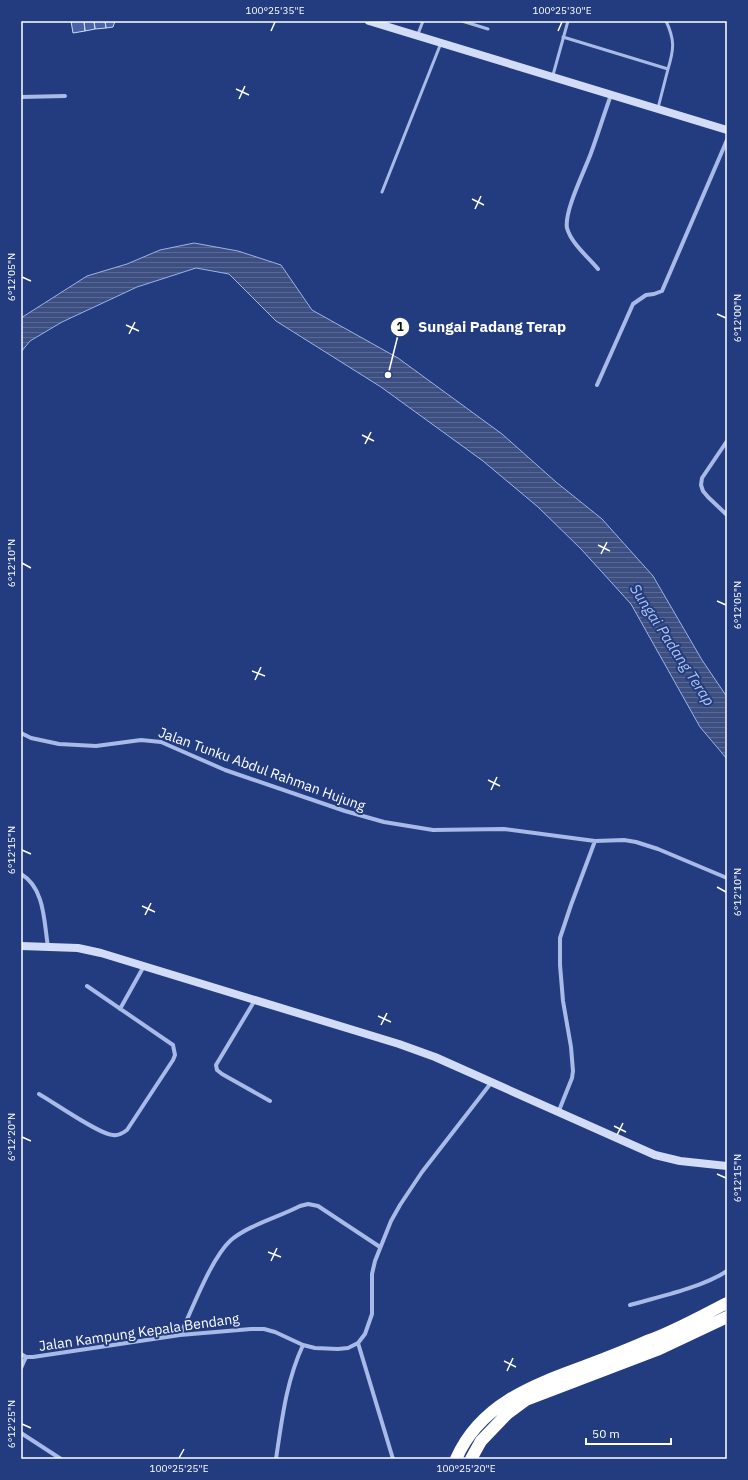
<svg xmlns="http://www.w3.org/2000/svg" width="748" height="1480" font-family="'IBM Plex Sans',sans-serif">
	<defs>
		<pattern id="water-rules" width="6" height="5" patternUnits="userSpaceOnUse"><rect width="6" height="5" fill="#3d4f81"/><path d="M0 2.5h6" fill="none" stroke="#5a6994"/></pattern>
	</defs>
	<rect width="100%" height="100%" fill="#233c7f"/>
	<path fill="url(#water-rules)" stroke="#9cb3e7" d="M194,243l44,8 43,14 31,45 86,48 104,76 54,48 46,37 51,57 49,84 25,37v62l-27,-32 -69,-123 -50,-55 -43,-42 -55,-46 -102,-74 -105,-66 -47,-47 -33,-6 -59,19 -75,35 -32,19 -9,11v-34l66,-42 40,-12 33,-14z"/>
	<path fill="#4762a6" stroke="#ccd8f5" d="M71,21h13l1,10 -12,2z
		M84,21h10l1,8 -10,2z
		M94,21h11l1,7 -11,1z
		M105,21h10l-2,6 -7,1z"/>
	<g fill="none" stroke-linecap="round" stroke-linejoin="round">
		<path stroke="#a8bae7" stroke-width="3" d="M462,21l26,8
			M666,21c9,19 8,28 2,48
			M418,34l5,-13
			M563,37l105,32 -10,39
			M553,75l15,-54
			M382,192l59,-149"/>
		<path stroke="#a8bae7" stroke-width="4" d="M21,97l44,-1
			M598,269c-10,-12 -27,-26 -31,-41 -3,-17 18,-58 24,-75 7,-19 13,-39 20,-58
			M597,385l36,-81 13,-9 8,-1 8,-3 65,-151
			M727,441l-25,37 -1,7 2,6 5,6 19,18
			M21,733l10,5 28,6 37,2 45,-6 20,2 64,28 120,41 39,11 49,8 71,-1 91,12 29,-1 12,2 22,7 69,29
			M21,874c24,14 23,48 27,73
			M255,1000l-39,65 1,5 5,4 48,27
			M120,1009l24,-43
			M39,1094c14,8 61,41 74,41 5,1 10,-2 14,-5l46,-70 2,-5 -2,-10 -86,-59
			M558,1113l14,-35 1,-7 -2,-24 -8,-46 -3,-36v-27l11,-33 24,-64
			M630,1305c29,-8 73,-18 97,-34
			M180,1335c12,-25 31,-77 51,-95 18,-15 48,-23 69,-34l8,-2 10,2 62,41
			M358,1343l35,116
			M21,1354l5,3h7l147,-22 71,-6h13l11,3 28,13 12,3 23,1 10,-1 10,-5 7,-9 7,-20v-40l3,-13 16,-40 9,-16 22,-33 69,-89
			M21,1368l5,-11
			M21,1433l40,26
			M276,1459c6,-40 10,-77 27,-114"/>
		<path stroke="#d2dcf6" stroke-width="8" d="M369,21l358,109
			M21,946l57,2 23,5 298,91 36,13 220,98 25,6 47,5"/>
		<path stroke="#fff" stroke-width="12" d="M456,1459c24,-55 77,-74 129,-93 21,-8 42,-16 62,-25 28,-10 54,-25 80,-38
			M471,1459l10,-18 26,-27 19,-14 131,-50 70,-33"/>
	</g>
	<path fill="none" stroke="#fff" stroke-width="1.5" d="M271,31l4,-9M558,31l4,-9M236,89l13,6M239,99l6,-13M472,199l12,6M475,209l6,-13M22,277l9,4M717,314l9,4M126,325l13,6M129,334l6,-12M362,435l12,6M365,444l6,-12M598,545l12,6M601,554l6,-12M22,563l9,5M717,601l9,4M252,671l13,5M255,680l6,-13M488,780l12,6M491,790l6,-13M22,850l9,4M717,887l9,5M142,906l13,6M145,915l6,-12M378,1016l13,6M381,1025l6,-12M614,1126l12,6M617,1135l6,-12M22,1137l9,4M717,1174l9,4M268,1252l13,5M271,1261l6,-13M504,1361l12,6M507,1371l6,-13M22,1424l9,4M179,1458l5,-9M466,1458l5,-9"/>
	<g text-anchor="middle" stroke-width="4" stroke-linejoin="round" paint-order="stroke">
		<g font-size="14" fill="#fff" stroke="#233c7f">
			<text transform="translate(262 769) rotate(20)" y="5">Jalan Tunku Abdul Rahman Hujung</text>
			<text transform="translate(139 1332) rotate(-8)" y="5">Jalan Kampung Kepala Bendang</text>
		</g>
		<g font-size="15" font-style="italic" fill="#b4c5ee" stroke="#233c7f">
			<text transform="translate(672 645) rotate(57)" y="5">Sungai Padang Terap</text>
		</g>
	</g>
	<path fill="none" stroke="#fff" stroke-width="1.5" d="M388 375L400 327"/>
	<g fill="#fff" stroke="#233c7f" stroke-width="1.5">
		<circle cx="388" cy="375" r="4"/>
		<circle cx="400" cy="327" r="10"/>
	</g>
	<g font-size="12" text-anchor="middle" font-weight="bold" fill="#111">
		<text x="400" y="331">1</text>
	</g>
	<g font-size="15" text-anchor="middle" font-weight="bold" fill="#fff" stroke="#233c7f" stroke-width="4" stroke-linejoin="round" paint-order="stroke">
		<text x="492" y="332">Sungai Padang Terap</text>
	</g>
	<rect width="748" height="1480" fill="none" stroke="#233c7f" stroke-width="44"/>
	<path d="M586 1438v6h85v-6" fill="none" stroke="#ffffff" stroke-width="2"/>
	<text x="592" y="1438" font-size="12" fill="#ffffff" stroke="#233c7f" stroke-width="3" paint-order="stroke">50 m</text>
	<rect x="22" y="22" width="704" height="1436" fill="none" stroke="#fff" stroke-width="1.5"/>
	<g font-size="10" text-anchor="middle" fill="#fff">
		<text x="275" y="14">100°25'35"E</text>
		<text x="562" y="14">100°25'30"E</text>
		<text transform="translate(11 277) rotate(-90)" y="4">6°12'05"N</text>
		<text transform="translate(737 318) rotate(-90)" y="4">6°12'00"N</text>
		<text transform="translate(11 563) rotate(-90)" y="4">6°12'10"N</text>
		<text transform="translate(737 605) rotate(-90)" y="4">6°12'05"N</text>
		<text transform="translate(11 850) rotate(-90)" y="4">6°12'15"N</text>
		<text transform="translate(737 892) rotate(-90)" y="4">6°12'10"N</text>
		<text transform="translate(11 1137) rotate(-90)" y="4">6°12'20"N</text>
		<text transform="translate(737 1178) rotate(-90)" y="4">6°12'15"N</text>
		<text transform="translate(11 1424) rotate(-90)" y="4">6°12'25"N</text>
		<text x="179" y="1472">100°25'25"E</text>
		<text x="466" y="1472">100°25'20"E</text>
	</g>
</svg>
